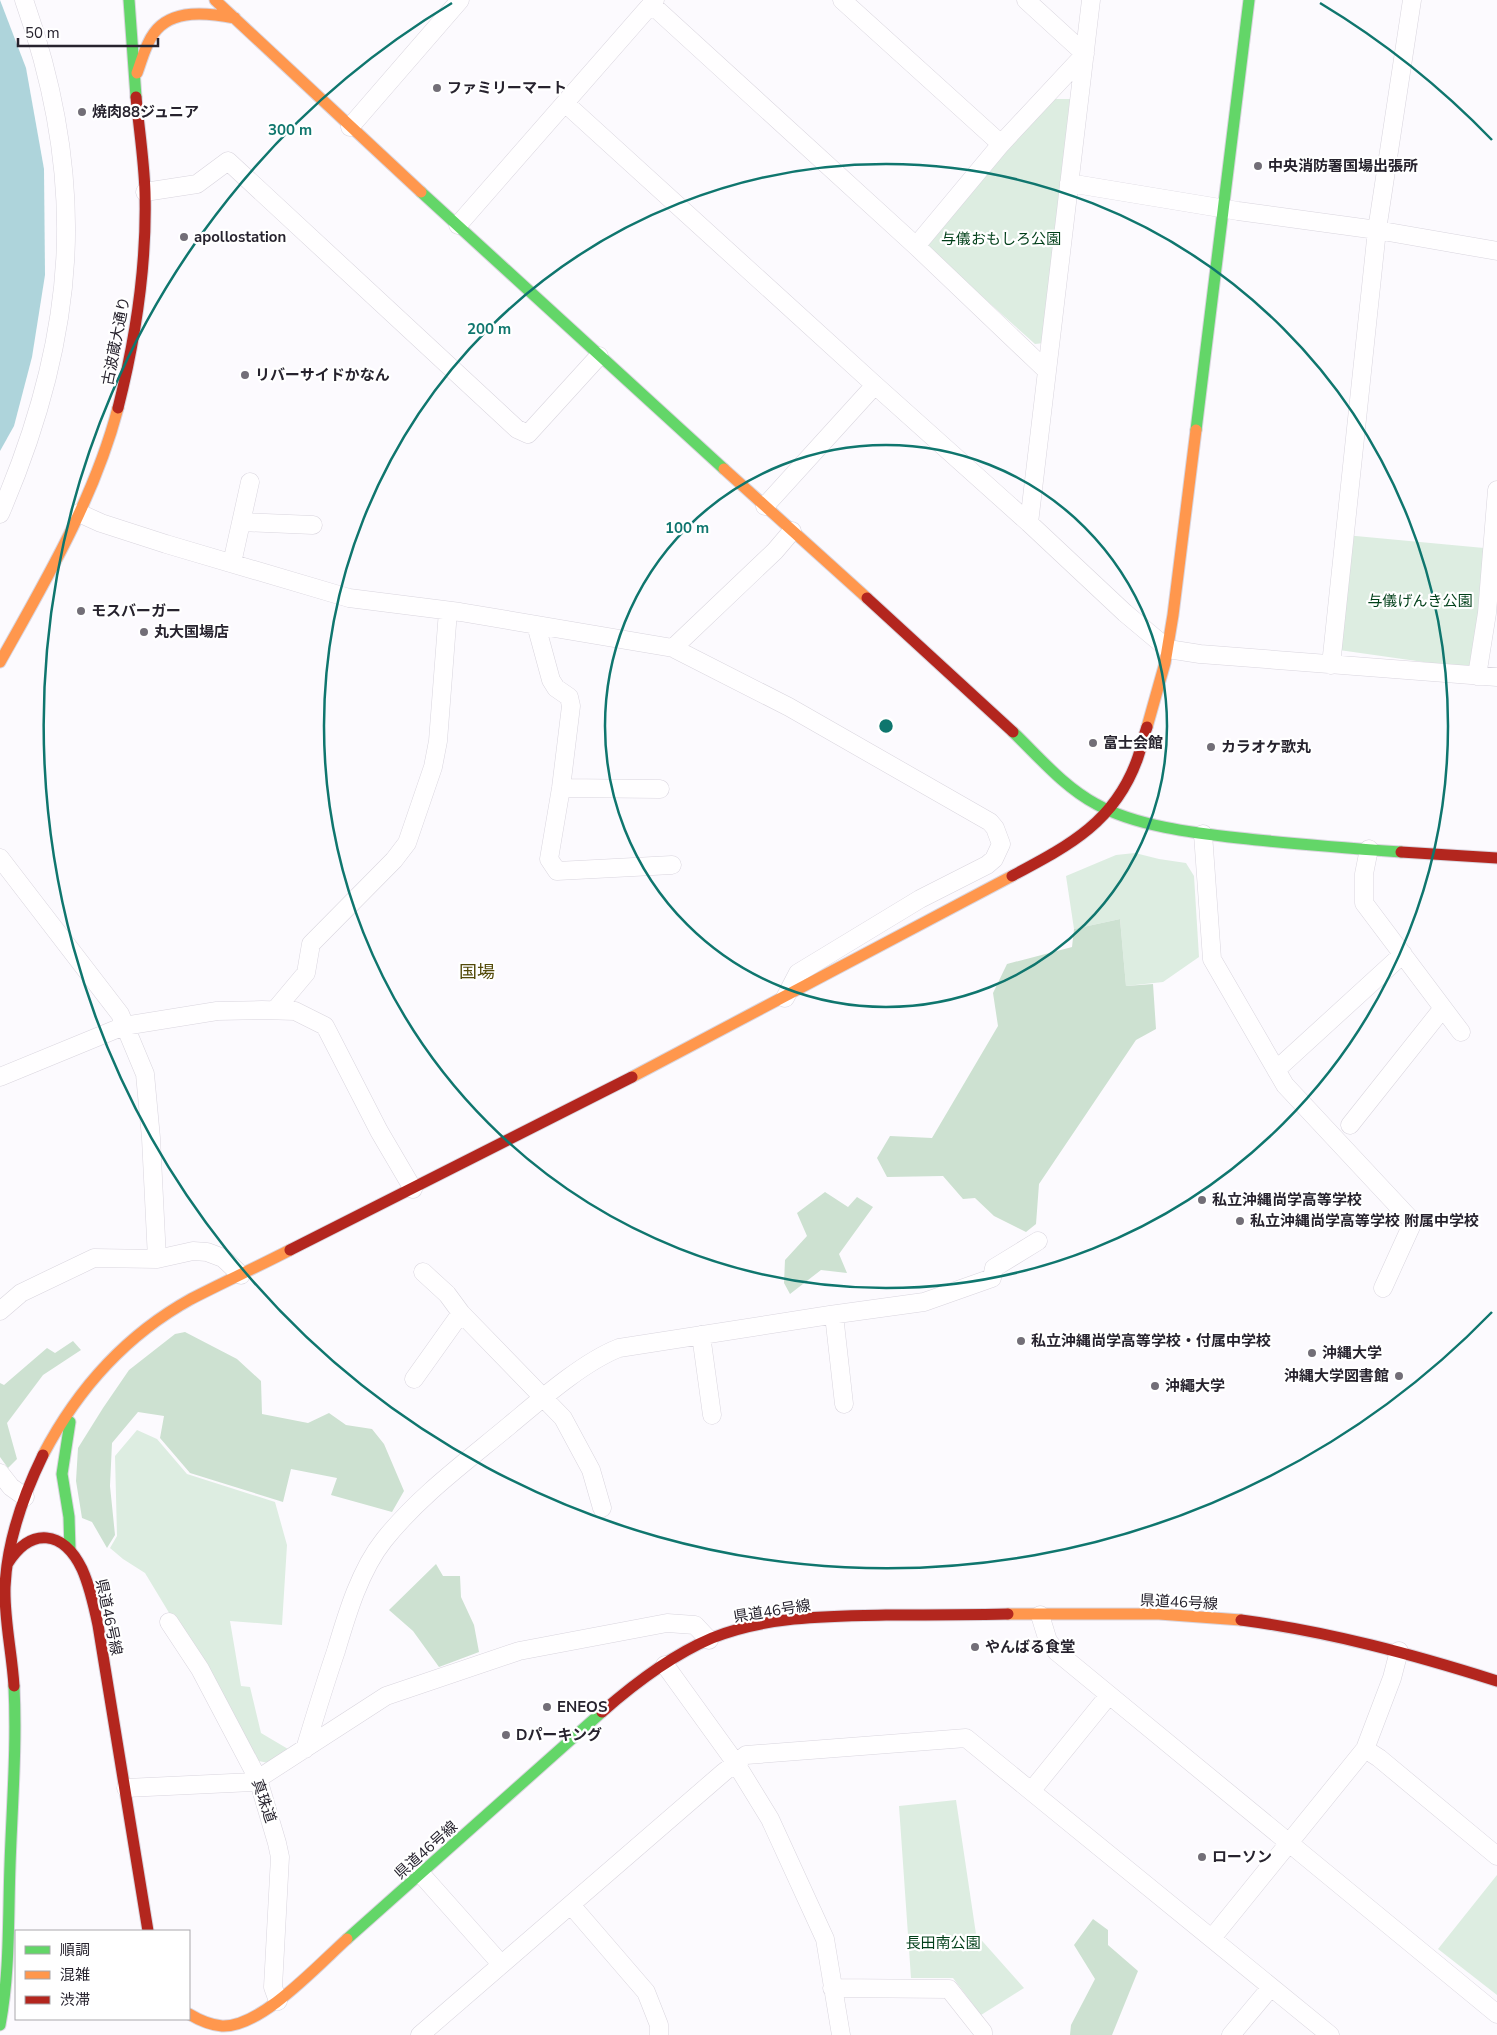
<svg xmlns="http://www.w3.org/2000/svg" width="1497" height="2035" font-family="'Nunito Sans','Noto Sans JP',sans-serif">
	<rect width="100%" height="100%" fill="#fcfafe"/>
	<path fill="#ddede1" d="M1054,99h17l-27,244 -9,1 -107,-96 2,-12z
		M1345,535l139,13 -11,121 -141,-20z
		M1135,853l24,6 27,4 8,13 5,81 -36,25 -37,4 -6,-67 -46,10 -8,-53 50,-21z
		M137,1430l20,9 30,35 88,28 12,43 -5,80 -52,-4 11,65 9,1 11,46 27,16 -15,15 -19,-4 -51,-91 -58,-96 -22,-14 -13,-11 7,-12 -2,-80z
		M956,1800l20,134 48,54 -43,27 -28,-37h-42l-12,-172z
		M1497,1875v120l-59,-46z"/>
	<path fill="#cde1d1" d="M1120,919l6,67 27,-2 3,45 -20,11 -97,144 -3,40 -10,8 -32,-16 -19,-18 -12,1 -20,-23 -56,1 -10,-19 13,-22 42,2 66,-112 -5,-33 14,-29 65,-17 2,-18z
		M825,1192l23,15 9,-10 16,10 -34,47 8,19 -26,-3 -31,24 -6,-11 1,-23 22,-24 -10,-23z
		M185,1332l52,27 24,22 1,33 46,9 21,-10 17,12 26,4 12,15 20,47 -12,21 -61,-17 6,-17 -46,-9 -8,33 -93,-29 -30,-35 4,-22 -26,-4 -26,31 -2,43 5,49 -8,13 -15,-26 -10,-4 -6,-37 2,-33 25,-40 26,-38 46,-36z
		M73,1341l8,9 -38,25 -36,48 10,36 -9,9 -8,-11v-74l4,2 43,-37 8,5z
		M436,1564l7,12h17l1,21 13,28 5,27 -40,15 -26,-36 -24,-21z
		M1093,1919l15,11v15l30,26 -26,64h-42l1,-10 24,-46 -21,-34z"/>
	<path fill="#aed4db" d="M0,0l26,68 18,101 1,106 -13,82 -18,69 -14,25z"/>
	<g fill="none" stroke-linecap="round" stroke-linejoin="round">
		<defs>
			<path id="street" d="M842,0l159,144
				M1026,0l59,54
				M651,4l265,242 130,124
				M565,103l310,282 154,138 96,90 43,36 32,5 297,23
				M350,127l110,-127
				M1069,183l169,28 139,19 120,21
				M145,192l52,-8 31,-23 289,268 11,5 71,-78
				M458,225l197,-225
				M916,246l85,-102 84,-90
				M765,506l110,-121
				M79,513l22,10 65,21 183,54 111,14 213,36 116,59 201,115 5,6 6,16 -7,15 -7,6 -67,34 -122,74 -13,25
				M0,514c77,-178 89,-331 24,-514
				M241,522l72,3
				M1029,523l62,-523
				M232,563l18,-81
				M536,625l15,55 5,8 13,9 2,9 -10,82 -12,71 8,12 115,-6
				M673,648l102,-97 17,-20
				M1331,665l46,-435 35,-230
				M1477,676l10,-63 10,-123
				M561,788l99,1
				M1203,834l9,125 73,126 128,137 -30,66
				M1369,849l-5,25v29l97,129
				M0,858l120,156 25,60 6,64 6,121
				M275,1010l31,-37 5,-29 83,-84 13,-17 26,-76 5,-26 10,-130
				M1276,1070l127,-116
				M0,1077l124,-51 93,-15 45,-1 33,1 30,15 54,105 34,58
				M1350,1125l93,-117
				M423,1272l24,22 14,19 102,105 28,52 11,38
				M0,1311l21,-18 73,-35 63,1 36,-8 14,1 16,6 18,17
				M834,1315l10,89
				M701,1335l11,80
				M414,1379l47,-66
				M0,1473l11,14 14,10
				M1040,1615l8,26 9,11 440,362
				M169,1622l31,47 58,110 19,64 3,14 -7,130 5,14
				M665,1665l70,97 35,57 55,120 16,96
				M305,1749c10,-33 20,-66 31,-98 11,-37 24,-81 48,-111 36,-45 83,-79 126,-115 30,-25 73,-63 109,-77l211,-33 94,-13 68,-24 2,-10 44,-27
				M1365,1749l14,9 118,98
				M126,1788l127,-6 133,-86 133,-45 148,-28 28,2 14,15
				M1032,1790l77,-95
				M421,1874l80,90
				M571,1905l75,87 13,33v10
				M1212,1938l153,-189 27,-71 7,-27
				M832,1988l117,1 34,43v3
				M420,2035l304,-263 22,-17 220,-17 364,297
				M1231,2035l40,-48"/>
			<path id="fast" d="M129,0l7,97
				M421,192l303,277
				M1196,430l53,-430
				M1013,732c26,25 51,55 83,72 39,22 98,29 143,34 54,6 108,10 162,14
				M70,1422l-8,52 7,43 1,33
				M347,1939l255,-227
				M0,2025c10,-53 8,-106 10,-160 2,-60 7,-119 4,-179"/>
			<path id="slow" d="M215,0l206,192
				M137,73c5,-13 8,-28 17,-40 18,-25 55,-20 81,-15
				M724,469l143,129
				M0,662c46,-82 94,-163 118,-254
				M1147,727l18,-64 8,-48 23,-185
				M632,1077l380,-201
				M43,1455c34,-65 83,-120 148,-156 33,-17 66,-32 99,-49
				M1008,1614h151l82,6
				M189,2014c10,6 21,11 33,12 39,2 97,-62 125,-87"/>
			<path id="jam" d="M118,408c18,-71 29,-143 27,-216 -1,-32 -6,-63 -9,-95
				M867,598l146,134
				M1401,852l96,6
				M1012,876c56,-30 102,-53 125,-116 4,-11 6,-22 10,-33
				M290,1250l342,-173
				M8,1563c23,-36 55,-33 74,6 8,18 12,37 16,56l50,306
				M1241,1620c89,12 171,34 256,61
				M14,1686c-2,-33 -10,-67 -9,-99 2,-46 18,-91 38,-132
				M602,1712c33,-29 70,-57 110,-74 54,-22 117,-22 174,-23 40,0 81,0 122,-1"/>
		</defs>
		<use href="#street" stroke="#d9d5de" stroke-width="19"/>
		<use href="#fast" stroke="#d9d5de" stroke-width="13"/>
		<use href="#slow" stroke="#d9d5de" stroke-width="13"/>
		<use href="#jam" stroke="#d9d5de" stroke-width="13"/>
		<use href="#street" stroke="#fffeff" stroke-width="18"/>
		<use href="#fast" stroke="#63d668" stroke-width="11"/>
		<use href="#slow" stroke="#ff974d" stroke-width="11"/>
		<use href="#jam" stroke="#b3261e" stroke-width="11"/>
	</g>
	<g fill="none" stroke="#0f766e" stroke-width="2.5">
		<circle cx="886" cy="726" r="281"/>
		<circle cx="886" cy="726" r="562"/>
		<path d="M1492 1312A843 843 0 1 1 452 3M1320 3A843 843 0 0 1 1492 140"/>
	</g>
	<g fill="#726e77" stroke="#fff" stroke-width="2">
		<circle cx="437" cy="88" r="5"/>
		<circle cx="82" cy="112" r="5"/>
		<circle cx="1258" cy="166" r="5"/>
		<circle cx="184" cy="237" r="5"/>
		<circle cx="245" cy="375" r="5"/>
		<circle cx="81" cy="611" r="5"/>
		<circle cx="144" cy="632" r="5"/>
		<circle cx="1093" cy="743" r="5"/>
		<circle cx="1211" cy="747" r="5"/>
		<circle cx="1202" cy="1200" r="5"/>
		<circle cx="1240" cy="1221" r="5"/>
		<circle cx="1021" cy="1341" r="5"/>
		<circle cx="1312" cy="1353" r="5"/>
		<circle cx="1399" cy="1376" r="5"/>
		<circle cx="1155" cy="1386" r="5"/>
		<circle cx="975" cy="1647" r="5"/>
		<circle cx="547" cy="1707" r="5"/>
		<circle cx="506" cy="1735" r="5"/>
		<circle cx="1202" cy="1857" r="5"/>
	</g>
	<g text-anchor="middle" stroke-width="4.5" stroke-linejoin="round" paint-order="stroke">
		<g font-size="15" font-weight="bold" fill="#27232e" stroke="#fff" text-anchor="start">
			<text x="447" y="93">ファミリーマート</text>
			<text x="92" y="117">焼肉88ジュニア</text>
			<text x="1268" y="171">中央消防署国場出張所</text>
			<text x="194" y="242">apollostation</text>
			<text x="255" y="380">リバーサイドかなん</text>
			<text x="91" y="616">モスバーガー</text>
			<text x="154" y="637">丸大国場店</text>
			<text x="1103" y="748">富士会館</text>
			<text x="1221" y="752">カラオケ歌丸</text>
			<text x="1212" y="1205">私立沖縄尚学高等学校</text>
			<text x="1250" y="1226">私立沖縄尚学高等学校 附属中学校</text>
			<text x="1031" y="1346">私立沖縄尚学高等学校・付属中学校</text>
			<text x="1322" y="1358">沖縄大学</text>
			<text x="1389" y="1381" text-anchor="end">沖縄大学図書館</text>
			<text x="1165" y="1391">沖繩大学</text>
			<text x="985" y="1652">やんばる食堂</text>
			<text x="557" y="1712">ENEOS</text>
			<text x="516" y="1740">Dパーキング</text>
			<text x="1212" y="1862">ローソン</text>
		</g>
		<g font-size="15" fill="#003f19" stroke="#fff">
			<text x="1001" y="244">与儀おもしろ公園</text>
			<text x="1420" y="606">与儀げんき公園</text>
			<text x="943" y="1948">長田南公園</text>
		</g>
		<g font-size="15" fill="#27232e" stroke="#fff">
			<text transform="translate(116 341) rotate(-79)" y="5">古波蔵大通り</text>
			<text transform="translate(1179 1602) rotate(3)" y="5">県道46号線</text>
			<text transform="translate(772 1611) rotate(-9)" y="5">県道46号線</text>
			<text transform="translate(109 1617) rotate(78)" y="5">県道46号線</text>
			<text transform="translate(264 1801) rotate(71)" y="5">真珠道</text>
			<text transform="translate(426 1850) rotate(-42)" y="5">県道46号線</text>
		</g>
		<g font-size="18" fill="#534a09" stroke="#fff">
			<text x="477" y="978">国場</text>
		</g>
	</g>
	<circle cx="886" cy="726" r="8" fill="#0f766e" stroke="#fff" stroke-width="2.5"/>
	<g font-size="15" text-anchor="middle" font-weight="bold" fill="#0f766e" stroke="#fff" stroke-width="4.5" stroke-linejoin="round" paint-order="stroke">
		<text x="290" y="135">300 m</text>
		<text x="489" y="334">200 m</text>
		<text x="687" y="533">100 m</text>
	</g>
	<rect x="15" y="1930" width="175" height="90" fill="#ffffff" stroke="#a9a7ab"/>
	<rect x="25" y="1946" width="25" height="8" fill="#63d668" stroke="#a9a7ab"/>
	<text x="60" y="1955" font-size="15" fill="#27232e">順調</text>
	<rect x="25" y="1971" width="25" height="8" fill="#ff974d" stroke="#a9a7ab"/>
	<text x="60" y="1980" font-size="15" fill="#27232e">混雑</text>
	<rect x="25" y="1996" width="25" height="8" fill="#b3261e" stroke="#a9a7ab"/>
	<text x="60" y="2005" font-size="15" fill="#27232e">渋滞</text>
	<path d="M18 38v8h140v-8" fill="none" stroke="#27232e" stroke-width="2.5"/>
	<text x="25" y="38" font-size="15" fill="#27232e" stroke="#ffffff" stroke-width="4" paint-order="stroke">50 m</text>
</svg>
